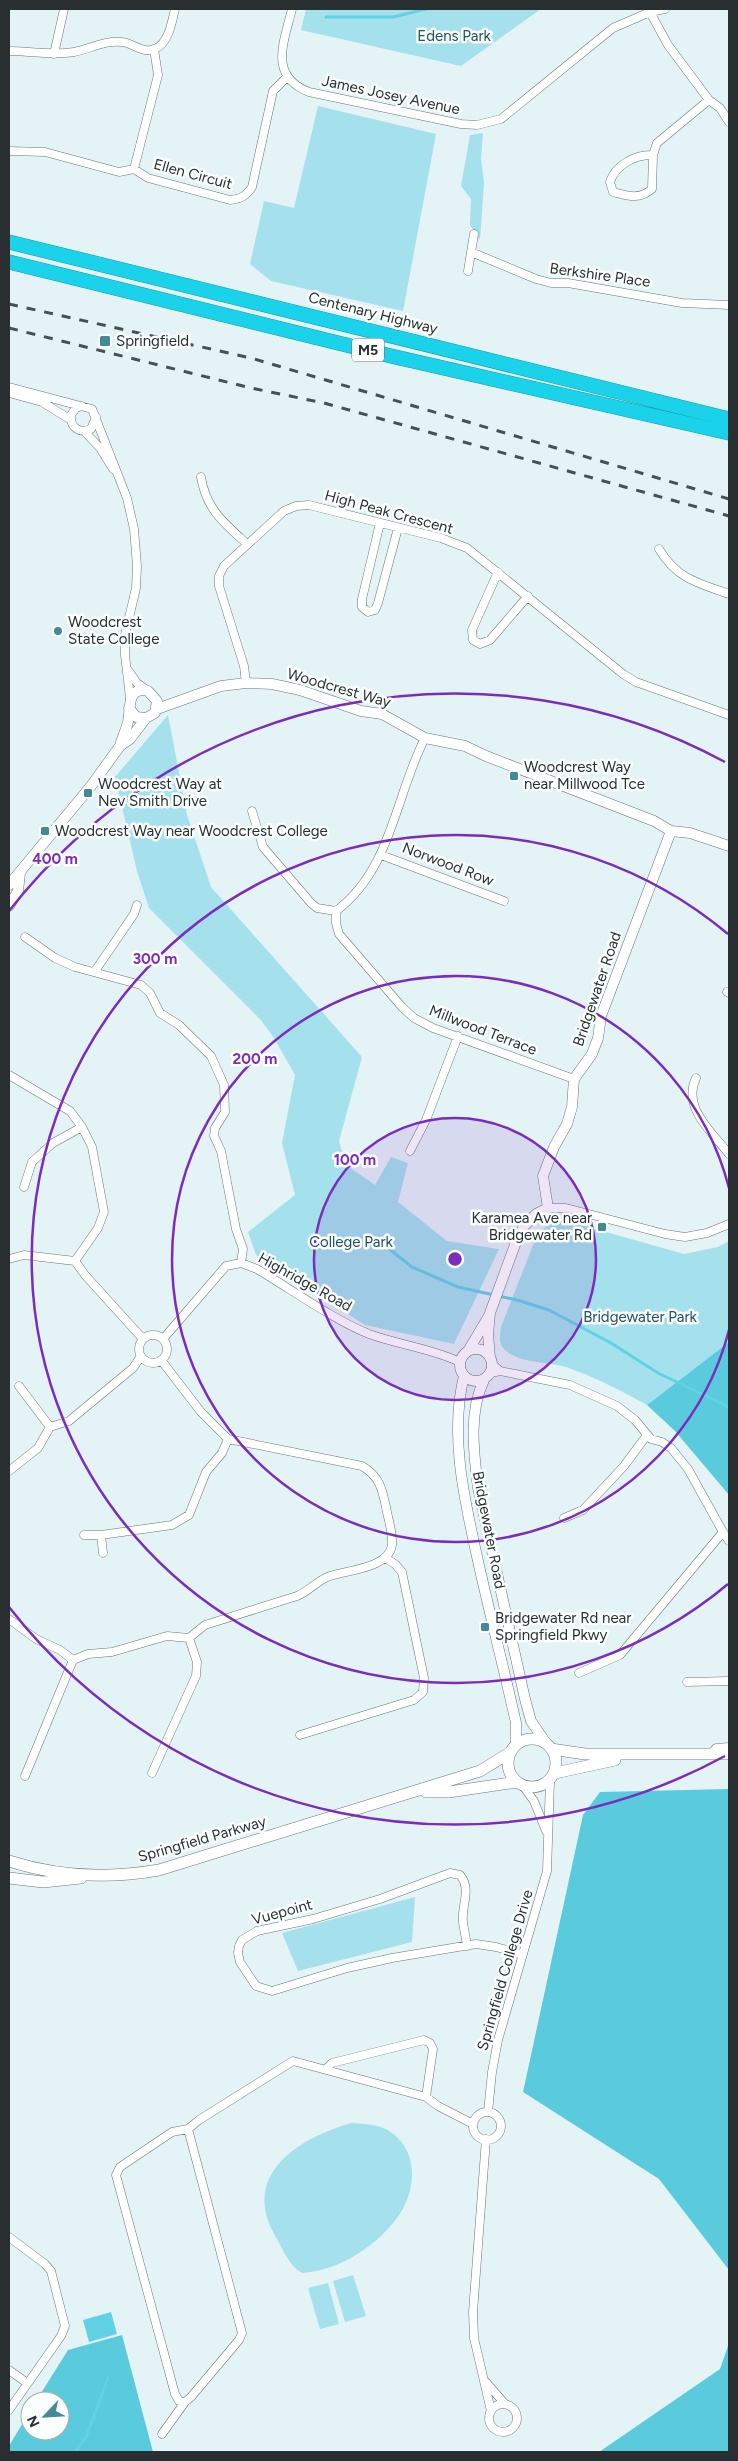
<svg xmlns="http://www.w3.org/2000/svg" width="738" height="2461" font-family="Figtree,sans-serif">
	<rect width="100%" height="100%" fill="#e4f3f6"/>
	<path fill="#a4e1ec" d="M306,9h235l-80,57 -160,-36z
		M318,106l118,28 -33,177 -132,-30 -21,-17 14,-63 30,7z
		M483,133l-2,25 3,25 -4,57 -10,-15 1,-26 -10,-13 9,-51z
		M168,715l19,100 24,72 151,170 -23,84 7,24 29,20 16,-28 17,6 -10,39 49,39 52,8 -45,95 -89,-19 -109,-70 -8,-23 47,-37 -13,-52 13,-68 -21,-37 -14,-19 -111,-111 -12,-37 -22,-94z
		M556,1221h11l117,33 34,-7 11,-6v101l-82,63c-27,-15 -52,-28 -81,-38 -19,-6 -47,-3 -62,-18 -6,-6 -4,-13 -3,-22l32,-82 8,-15z
		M415,1897l-3,45 -114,29 -16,-38z
		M351,2123c14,1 30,1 41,10 26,19 24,54 9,79 -20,32 -62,59 -99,61 -12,-6 -19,-23 -25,-34 -39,-63 20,-100 74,-116z
		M353,2275l13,41 -21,6 -12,-41z
		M328,2283l11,41 -19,5 -12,-41z"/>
	<path fill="#5acbdd" d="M729,1342v153l-54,-64 -28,-26z
		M729,1789v481l-70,-91 -136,-87 60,-277 17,-23z
		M122,2335l31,117h-144v-6l21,-35v20h30v-30h-24l32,-51z
		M729,2343v109h-130l121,-83z"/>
	<path fill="#61d2e4" d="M111,2312l6,22 -28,8 -6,-22z"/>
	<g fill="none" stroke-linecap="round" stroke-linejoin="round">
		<path stroke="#61d2e4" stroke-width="3" d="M326,17h67l33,-8
			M388,1248l24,19 46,20 59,13 32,10 62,33 47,30 71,34
			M75,2452l11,-15 22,-59"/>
		<defs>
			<path id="minor" d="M292,9c-8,33 -24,67 17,83l152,32 16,1 24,-6 112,-91 37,-16 15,-3
				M650,12l18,33 41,55 11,8 9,14
				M9,51c22,0 43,5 65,1 16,-3 31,-12 48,-10 11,1 21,12 33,7 14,-6 17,-28 20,-40
				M54,54l10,-45
				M9,151l36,1 74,20 15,-3 14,9 82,22c11,-1 16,-4 22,-13l21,-96 14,-14
				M653,155c-17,-1 -38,10 -43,27l3,10c16,4 26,8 39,-3l1,-34 4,-12 52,-43
				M134,169l24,-94 -4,-26
				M471,252l65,27 15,4h17l114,20 47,2
				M468,271l6,-37
				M9,387l83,22 35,89 7,31 3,37 -1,22 -11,47v20l5,43
				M9,393l33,9 29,18
				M82,406l-6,2 -5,7c-1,13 9,19 20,14l5,-12
				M84,431l16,17 13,21
				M201,477c5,32 23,46 46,67
				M380,523l-18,76v8l6,5 7,-2 3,-7 20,-75
				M659,549c18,30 39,34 70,45
				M498,572l-26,58 1,10 7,4 10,-4 38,-44
				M128,670l9,13 11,8
				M246,683l-2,-17 -25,-80v-10l5,-10 60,-55 12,-5 13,-1 132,33 26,10 156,126 13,8 93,33
				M425,738c-30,58 -33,131 -89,173v12l3,11 63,73 12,11 19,10 141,51
				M252,811l11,36 48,56 6,5 19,3
				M381,855l123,46
				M25,937l30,21 20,9 66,18 9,8 10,20 19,12 32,31 13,29 1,27 -10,16 -1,8 7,15 15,78 7,20 -2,14
				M95,971l39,-57 3,-9
				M727,992l2,1
				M9,1075l61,36 12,16 10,20 12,65 -6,16 -23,33
				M696,1078c-14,30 16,54 33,76
				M410,1151l16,-31 32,-84
				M24,1187l8,-25 21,-19 29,-16
				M548,1208h18l99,26 20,3 22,-4 22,-9
				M9,1259l15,-4 51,6 10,14 58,64
				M139 1349a14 14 0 1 1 28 0a14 14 0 1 1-28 0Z
				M163,1339l63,-73 15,-3 16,6c34,20 75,50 112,65 30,11 62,14 91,28
				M492,1364l8,7
				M491,1373l9,-2 70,14 47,21 18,14 16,19 11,3 9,6 17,21 35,63 -103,123 -41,18
				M19,1386l31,41
				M9,1471l29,-23 12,-21 19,-6 64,-53 8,-12
				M564,1518l19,-8 41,-44 23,-31
				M723,1532l6,9
				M84,1535h17l2,18
				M101,1535l71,-10 17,-10 17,-43 16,-19 6,-14
				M9,1619l27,20 24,11 13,10 15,-6 24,-2 55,-16 22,2 16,-13 92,-29c12,-5 21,-16 33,-20 18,-6 59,-8 62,-31 1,-13 -4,-26 -6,-38 -4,-19 -7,-31 -24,-41l-134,-27 -27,-27 -40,-52
				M687,1682l42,-1
				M300,1735l114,-35 9,-8 1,-14 -22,-106 -7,-8 -10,-6
				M711,1754l5,-6 13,-1
				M152,1773l44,-97 1,-14 -8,-24
				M25,1776l48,-116
				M523,1786l11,15 12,30
				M467,1946c-1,-8 -3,-16 -4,-24 -2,-16 9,-33 -3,-47l-10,-2 -70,26 -67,20 -56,12 -15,9 -3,6 -1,7 2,9 16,24 16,5 75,-23 45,-10 84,-14 20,3 25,7
				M327,2068l5,-5 92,-23 6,3 3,6 -7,48
				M488,2112l4,-40 6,-32 49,-169 3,-91
				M473 2126a14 14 0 1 1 28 0a14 14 0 1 1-28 0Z
				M188,2129l-16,3 -52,35 -4,8 59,219 4,7 6,1 6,-5 48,-57 3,-7 -54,-204 11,-9 94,-59 133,36 12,9 35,18
				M486,2139l-13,173 1,26 17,73
				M9,2237l36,27 6,7 14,55 -4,10 -52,74
				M9,2370l18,13
				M485,2381l20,23
				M489 2418a14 14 0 1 1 28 0a14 14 0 1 1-28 0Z
				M162,2434l23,-32"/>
			<path id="tertiary" d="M157,709l64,-23 25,-3 26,1 28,6 61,21 21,3 43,24 40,8 21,10 168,65 17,10 19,2 39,13
				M120,746c2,-8 6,-16 8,-24 3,-13 -2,-36 20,-31l9,10 -2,12 -9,5 -10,-1 -7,-9
				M9,885l82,-99 29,-40 10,-7 16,-21
				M9,906l9,-15 2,-18
				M460 1365a16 16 0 1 1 32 0a16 16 0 1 1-32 0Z
				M468,1351l22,-37
				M490,1358l-2,-24 2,-21 26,-71 8,-16 12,-12 12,-6 -5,-32 11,-29 13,-23 5,-17 2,-28 18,-25 6,-16 3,-22 70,-185
				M464,1376c-15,60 1,126 14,185 12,54 26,108 38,162v22
				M484,1380c-16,33 -10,74 -6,108l47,211 6,22 15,22"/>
			<path id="secondary" d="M508 1763a24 24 0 1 1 48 0a24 24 0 1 1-48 0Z
				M551,1749l34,5h144
				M555,1773l60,-13
				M426,1792h23l68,-10
				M9,1861c50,16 99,18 150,9l321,-99 31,-19
				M9,1878l34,4 38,-4"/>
			<path id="motorway" d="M9,242l720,177
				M9,262l382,94 338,77"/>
		</defs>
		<use href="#minor" stroke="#697679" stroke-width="9"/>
		<use href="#tertiary" stroke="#697679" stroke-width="11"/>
		<use href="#secondary" stroke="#697679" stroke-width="12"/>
		<use href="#motorway" stroke="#1f9aa9" stroke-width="15"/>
		<use href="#minor" stroke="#fff" stroke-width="8"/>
		<use href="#tertiary" stroke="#fff" stroke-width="10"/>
		<use href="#secondary" stroke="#fff" stroke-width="11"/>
		<use href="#motorway" stroke="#1ad3ea" stroke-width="14"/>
		<path stroke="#485051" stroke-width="3" stroke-dasharray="9 9" stroke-linecap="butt" d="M9,304l242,54 478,141
			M9,328l242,60 73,15 405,113"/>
	</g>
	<circle cx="455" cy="1259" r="141" fill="#7b2cbf" fill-opacity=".12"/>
	<g fill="none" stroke="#7b2cbf" stroke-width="2.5">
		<circle cx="455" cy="1259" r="141"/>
		<path d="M729 1330A283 283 0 1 1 729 1188"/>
		<path d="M728 1584A424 424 0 1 1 728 934"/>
		<path d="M725 1756A566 566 0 0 1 9 1607M9 911A566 566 0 0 1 725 762"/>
	</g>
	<g fill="#448a95" stroke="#fbfefe" stroke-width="2">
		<rect x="99" y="335" width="12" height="12" rx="2.5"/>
		<circle cx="58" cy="631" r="5"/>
		<rect x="509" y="771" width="10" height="10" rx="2.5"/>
		<rect x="83" y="788" width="10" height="10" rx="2.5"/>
		<rect x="40" y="826" width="10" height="10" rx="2.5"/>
		<rect x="597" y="1222" width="10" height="10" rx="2.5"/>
		<rect x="480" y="1622" width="10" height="10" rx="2.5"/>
	</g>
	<g text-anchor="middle" stroke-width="5" stroke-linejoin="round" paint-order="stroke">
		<rect fill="#fbfefe" stroke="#686d6e" stroke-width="1" x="352" y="338.5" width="32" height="23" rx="4"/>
		<g font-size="14" font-weight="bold" fill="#292f30">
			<text x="368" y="355">M5</text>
		</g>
		<g font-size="15" fill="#21525a" stroke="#fbfefe">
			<text x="454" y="41">Edens Park</text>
			<text x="351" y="1247">College Park</text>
			<text x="640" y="1322">Bridgewater Park</text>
		</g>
		<g font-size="15" fill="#292f30" stroke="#fbfefe">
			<text transform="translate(391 95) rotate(12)" y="5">James Josey Avenue</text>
			<text transform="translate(193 174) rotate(15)" y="5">Ellen Circuit</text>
			<text transform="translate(600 275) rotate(8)" y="5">Berkshire Place</text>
			<text transform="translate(373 313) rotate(14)" y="5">Centenary Highway</text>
			<text transform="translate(389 512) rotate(15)" y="5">High Peak Crescent</text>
			<text transform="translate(339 688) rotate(16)" y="5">Woodcrest Way</text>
			<text transform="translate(448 864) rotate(21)" y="5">Norwood Row</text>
			<text transform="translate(597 989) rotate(-71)" y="5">Bridgewater Road</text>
			<text transform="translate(483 1030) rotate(21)" y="5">Millwood Terrace</text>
			<text transform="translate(305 1282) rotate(29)" y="5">Highridge Road</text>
			<text transform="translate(489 1530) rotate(79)" y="5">Bridgewater Road</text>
			<text transform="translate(202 1839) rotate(-16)" y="5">Springfield Parkway</text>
			<text transform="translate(282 1912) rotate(-15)" y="5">Vuepoint</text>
			<text transform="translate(505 1970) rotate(-74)" y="5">Springfield College Drive</text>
		</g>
		<g font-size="15" fill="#292f30" stroke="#fbfefe" text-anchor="start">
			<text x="116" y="346">Springfield</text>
			<text x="68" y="627">Woodcrest<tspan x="68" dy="17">State College</tspan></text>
			<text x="524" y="772">Woodcrest Way<tspan x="524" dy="17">near Millwood Tce</tspan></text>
			<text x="98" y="789">Woodcrest Way at<tspan x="98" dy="17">Nev Smith Drive</tspan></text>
			<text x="55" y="836">Woodcrest Way near Woodcrest College</text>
			<text x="592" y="1223" text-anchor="end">Karamea Ave near<tspan x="592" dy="17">Bridgewater Rd</tspan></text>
			<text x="495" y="1623">Bridgewater Rd near<tspan x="495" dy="17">Springfield Pkwy</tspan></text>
		</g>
	</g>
	<circle cx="455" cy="1259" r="8" fill="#7b2cbf" stroke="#fbfefe" stroke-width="2.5"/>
	<g font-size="15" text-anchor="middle" font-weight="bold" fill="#7b2cbf" stroke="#fbfefe" stroke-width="5" stroke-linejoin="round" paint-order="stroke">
		<text x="55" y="864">400 m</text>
		<text x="155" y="964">300 m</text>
		<text x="255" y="1064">200 m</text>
		<text x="355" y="1165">100 m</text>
	</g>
	<rect width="738" height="2461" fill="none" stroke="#292f30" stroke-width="20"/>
	<g transform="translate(45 2416) rotate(245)"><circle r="24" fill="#fbfefe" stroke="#a7abac"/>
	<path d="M0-4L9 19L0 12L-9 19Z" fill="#448a95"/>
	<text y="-8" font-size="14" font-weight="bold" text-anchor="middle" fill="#292f30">N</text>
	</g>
</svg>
